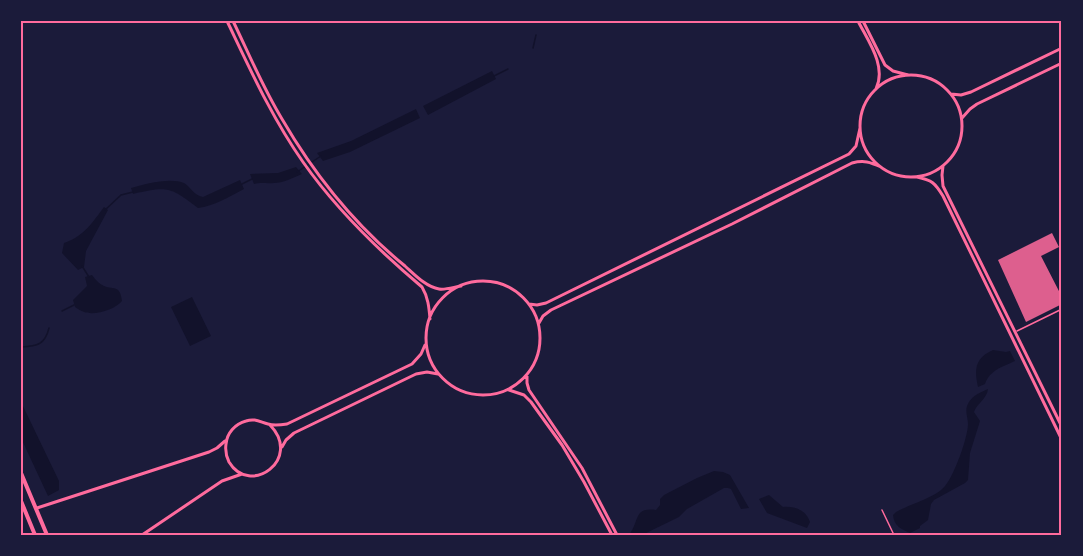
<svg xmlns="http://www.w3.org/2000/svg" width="1083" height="556" font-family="'DejaVu Sans',sans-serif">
	<rect width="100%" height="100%" fill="#1b1b3a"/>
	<path fill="#12122b" d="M492,71l4,8 -68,36 -5,-9z
		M416,109l4,9 -70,34 -27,9 -6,-8 34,-12z
		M296,167l6,7c-9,4 -19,9 -28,9 -8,1 -12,-1 -20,1l-4,-10 28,-1z
		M240,180l4,9c-15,8 -30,17 -46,19 -28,-21 -30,-22 -65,-14l-2,-6c13,-4 40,-11 53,-5 7,4 9,12 19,14z
		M104,207l4,3 -22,41 -2,16 -6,3 -16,-17 2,-10c19,-6 29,-21 40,-36z
		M92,275c3,4 7,9 12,11 11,4 16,-1 18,15 -6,8 -27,15 -38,11 -3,-1 -6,-3 -9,-5l-2,-7 14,-14 -2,-9z
		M192,297l19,39 -21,10 -19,-39z
		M993,350l13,2 4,-1 5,10c-13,6 -25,9 -30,23l-7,3c-4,-18 -3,-29 15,-37z
		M988,389c-1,10 -11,14 -14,23l6,9 -10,32 -2,27 -3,3 -31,17 -3,4 -3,16 -8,6v2l-10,5c-9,-4 -16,-7 -17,-18l3,-3c14,-8 39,-14 49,-26 9,-10 23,-49 23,-62 0,-6 -3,-12 -1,-18 4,-10 12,-13 21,-17z
		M21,402l38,79v9l-11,6 -27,-58z
		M714,471l9,1 7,3 19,33 -8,1 -10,-20 -3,-1h-4l-37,21 -8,8 -37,18h-13c11,-14 4,-28 27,-25l4,-5v-6l4,-4 33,-17z
		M769,495l14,12c12,-1 23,3 27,15l-3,6 -40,-15 -8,-14z"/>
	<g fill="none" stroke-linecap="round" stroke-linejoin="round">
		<path stroke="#12122b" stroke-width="1.5" d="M533,48l3,-13
			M494,76l14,-7
			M297,172l24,-16
			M242,184l10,-5
			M105,210l16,-15 12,-3
			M82,266l7,11
			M62,311l12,-6
			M21,347c16,-1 24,-2 28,-19"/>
	</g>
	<path fill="#dd5f8e" d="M1052,233l7,14 -18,9 21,41v7l-36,18 -28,-62z"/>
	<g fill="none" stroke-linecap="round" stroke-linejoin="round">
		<path stroke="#ff6b9d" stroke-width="1.5" d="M1017,331l45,-22
			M882,510l12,25"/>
		<path stroke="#ff6b9d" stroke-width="3" d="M227,21c23,48 45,97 76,141 33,47 75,88 119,125 6,10 7,20 8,32
			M233,21c16,33 30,67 49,98 32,55 74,107 123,147 9,8 21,21 34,23 7,1 15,-2 22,-3
			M858,21c10,20 29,45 18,68
			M863,21l22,44 8,6 15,4
			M860 126a51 51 0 1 1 102 0a51 51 0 1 1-102 0Z
			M951,94l10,1 10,-3 91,-44
			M962,118l8,-9 7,-5 85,-41
			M943,166l-1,9 1,11 119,241
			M917,177c15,3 18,6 26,19l119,244
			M426 338a57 57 0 1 1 114 0a57 57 0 1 1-114 0Z
			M529,304l8,1 9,-2 303,-149 7,-8 4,-18
			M539,323l4,-7 8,-6 181,-86 120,-61c12,-3 18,-1 29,4
			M527,376v7l2,7 53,78 35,67
			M509,390l15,5 7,7 31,43 22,37 28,53
			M270,425c33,34 -20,72 -41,37 -3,-6 -4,-11 -3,-18 1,-11 9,-20 20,-23 9,-3 14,1 22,3 6,2 13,1 19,0l125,-60 9,-10 4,-9
			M282,447l4,-7 8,-7 122,-59 11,-2 11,2
			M37,508l172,-56 8,-4 8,-7
			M142,535l80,-54 20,-7"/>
		<path stroke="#ff6b9d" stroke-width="4" d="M21,473l26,62
			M21,501l14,34"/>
	</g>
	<rect width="1083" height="556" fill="none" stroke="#1b1b3a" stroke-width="45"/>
	<rect x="22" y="22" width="1038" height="512" fill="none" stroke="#ff6b9d" stroke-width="2"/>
</svg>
